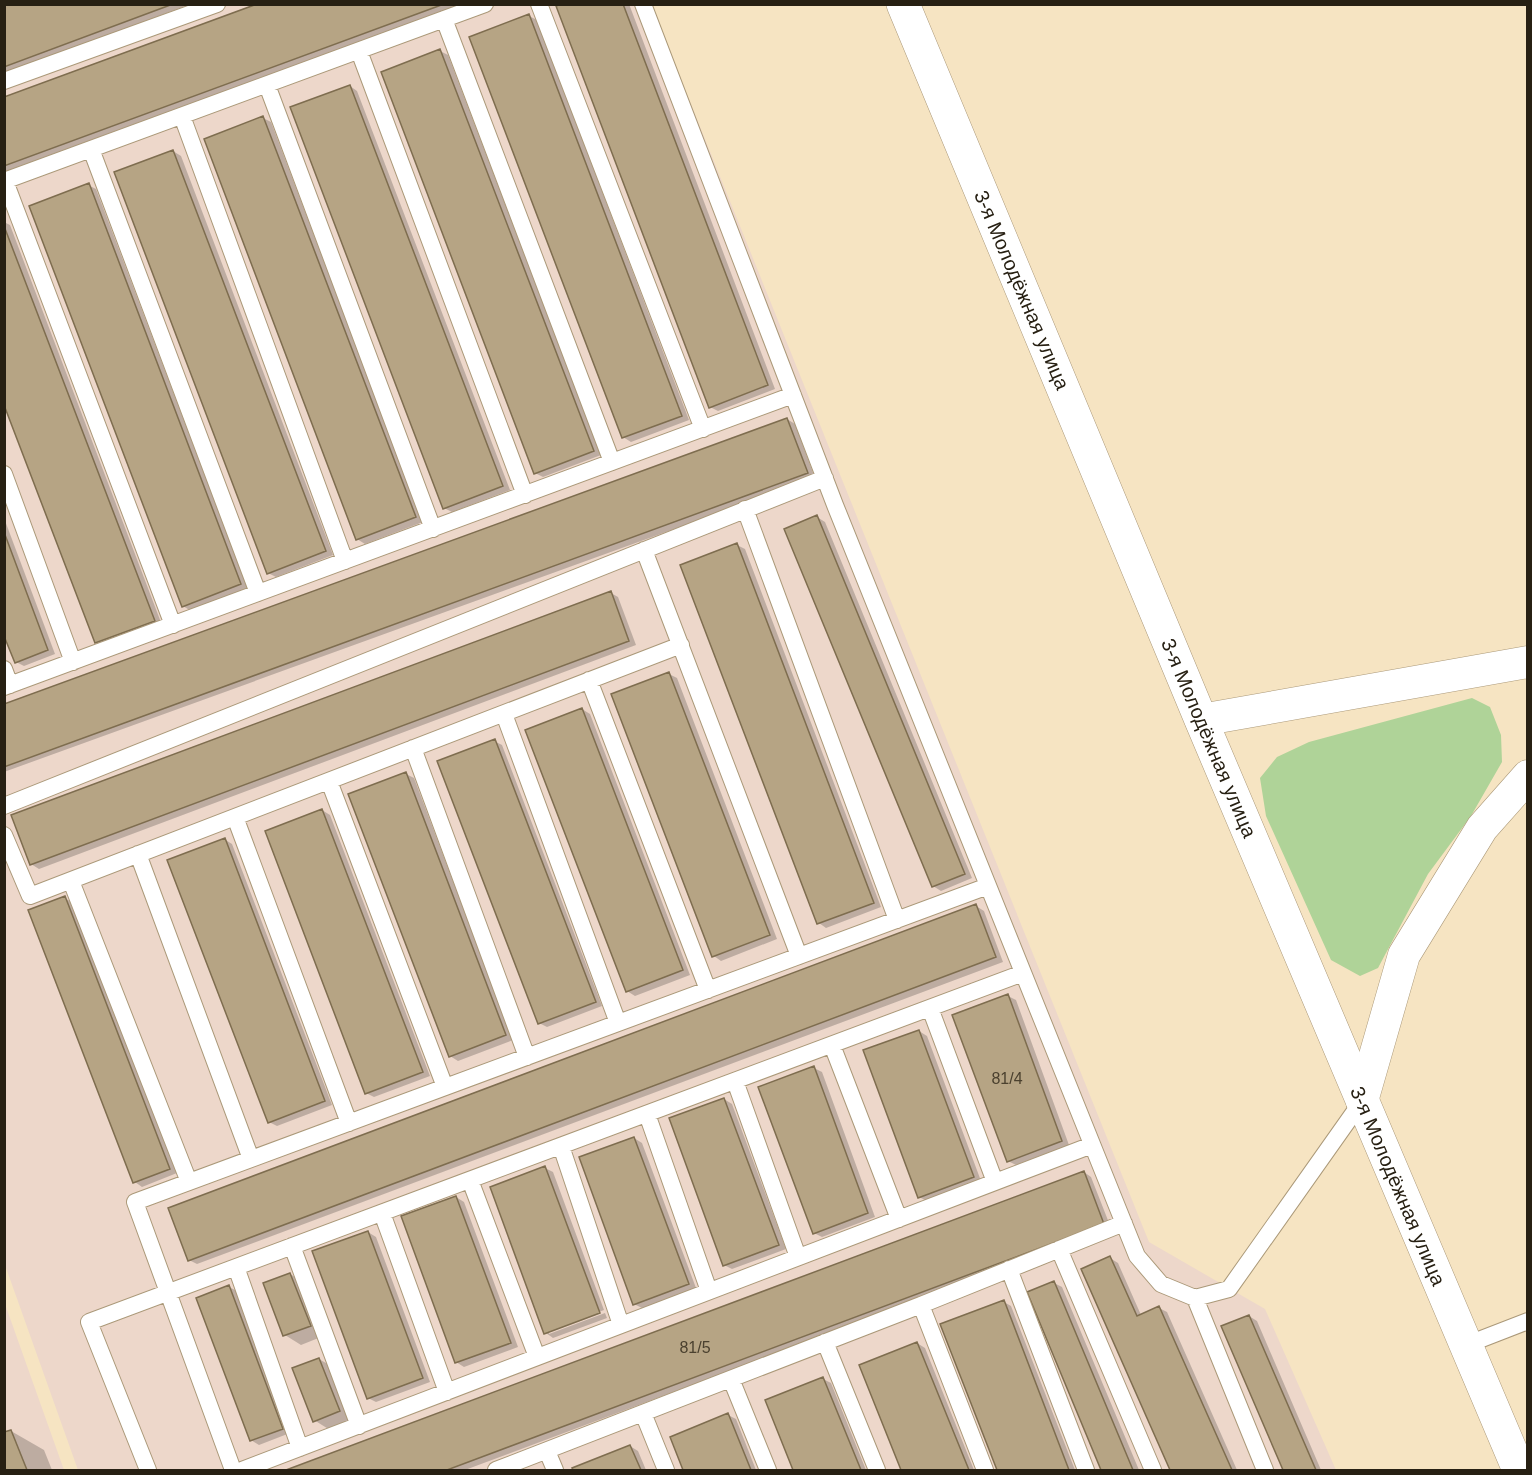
<svg xmlns="http://www.w3.org/2000/svg" width="1532" height="1475" font-family="Arial,sans-serif">
	<rect width="100%" height="100%" fill="#f6e4c2"/>
	<path fill="#edd7ca" d="M5,5h646l498,1237 116,67 71,161h-1258l-73,-205z
		M5,1304l59,166h-59z"/>
	<path fill="#afd398" d="M1472,698l18,9 11,28 1,27 -31,54 -43,58 -50,94 -18,8 -29,-16 -65,-144 -6,-38 17,-21 32,-15z"/>
	<path fill="#0003" d="M6,4h185l-187,70v-69z
		M261,4h201l-458,168v-73z
		M565,4h64l146,385 -57,22 -8,-4z
		M529,16l8,4 152,400 -58,22 -8,-5z
		M440,51l8,4 153,400 -58,22 -8,-4z
		M350,86l7,5 153,399 -58,22 -8,-4z
		M263,118l8,4 152,400 -58,22 -8,-5z
		M173,151l8,5 152,399 -57,22 -8,-4z
		M88,185l8,4 152,400 -57,22 -8,-5z
		M4,222l6,3 152,400 -58,22 -7,-5 -93,-241z
		M787,419l8,5 20,54 -811,294v-67z
		M817,517l8,5 147,356 -31,13 -8,-5z
		M4,518l51,136 -31,12 -8,-4 -12,-31z
		M737,545l8,4 136,358 -55,21 -7,-5z
		M611,593l7,4 18,48 -597,224 -8,-5z
		M669,674l8,4 100,261 -56,22 -7,-5z
		M582,709l8,5 100,261 -55,21 -8,-5z
		M494,741l8,4 100,261 -55,21 -8,-4z
		M406,774l8,4 99,262 -55,21 -8,-5z
		M322,810l8,5 100,261 -56,21 -8,-4z
		M224,839l8,5 100,261 -55,21 -8,-4z
		M64,898l8,4 105,271 -35,14 -7,-5z
		M976,906l8,5 19,51 -806,302 -8,-4z
		M1008,996l8,4 53,145 -53,20 -8,-4z
		M919,1031l8,5 54,145 -54,20 -8,-4z
		M814,1068l8,4 53,145 -53,20 -8,-4z
		M724,1099l8,5 54,145 -54,20 -8,-4z
		M634,1138l8,5 54,145 -54,20 -8,-4z
		M545,1168l8,4 51,138 -55,21v3l56,-21 2,5 -54,20 -7,-5z
		M1084,1172l7,5 20,51 -646,242h-175z
		M456,1197l8,5 54,145 -54,20 -8,-5z
		M368,1232l8,5 54,145 -54,20 -8,-4z
		M1110,1258l8,5 23,52 18,-7 8,4 70,158h-66l-88,-200z
		M290,1274l17,10 19,51 -25,10 -16,-10z
		M1054,1283l8,4 77,183h-36l-74,-177z
		M229,1287l8,4 53,142 -31,12 -8,-5z
		M1004,1302l7,4 64,164h-77l-56,-145z
		M1249,1316l8,5 64,149h-36l-62,-143z
		M917,1343l8,5 49,122h-71l-42,-104z
		M319,1359l17,10 20,51 -26,10 -16,-10z
		M823,1379l8,4 35,87h-71l-28,-69z
		M728,1415l8,4 20,51h-71l-13,-33z
		M11,1431l33,19 8,20h-48v-36z
		M630,1446l8,5 8,19h-71l-1,-2z"/>
	<path fill="#b6a484" stroke="#7e6d4f" stroke-width="1.5" d="M4,4h169l-169,63z
		M257,4h187l-440,162v-69z
		M561,4h62l145,381 -59,23 -153,-402z
		M529,14l153,402 -60,22 -153,-401z
		M440,49l154,402 -60,23 -153,-402z
		M350,85l153,401 -60,23 -153,-402z
		M263,116l153,401 -60,23 -152,-401z
		M173,150l153,401 -59,23 -153,-402z
		M89,183l152,401 -59,23 -153,-401z
		M4,226l151,395 -60,22 -91,-238z
		M787,418l21,55 -804,294v-63z
		M817,515l148,359 -33,13 -148,-358z
		M4,532l44,118 -33,13 -11,-27z
		M737,543l137,360 -57,21 -137,-359z
		M611,591l18,50 -599,224 -19,-50z
		M669,672l101,263 -58,22 -101,-263z
		M582,708l101,262 -57,22 -101,-262z
		M495,739l101,263 -58,22 -101,-263z
		M406,772l100,263 -57,22 -101,-263z
		M322,809l101,263 -58,22 -100,-263z
		M225,838l100,263 -57,22 -101,-263z
		M65,896l105,273 -37,14 -105,-273z
		M976,904l20,53 -808,304 -20,-53z
		M1008,994l54,147 -55,21 -55,-147z
		M919,1030l55,147 -56,21 -55,-148z
		M814,1066l54,147 -55,21 -55,-147z
		M724,1098l55,147 -56,21 -54,-148z
		M634,1137l55,147 -56,21 -54,-148z
		M545,1166l55,147 -56,21 -54,-147z
		M1084,1171l20,53 -657,246h-161z
		M456,1196l55,147 -56,20 -54,-147z
		M368,1231l55,147 -56,21 -55,-148z
		M1110,1256l27,60 22,-10 73,164h-62l-89,-201z
		M290,1273l21,53 -28,10 -20,-53z
		M1054,1281l79,189h-32l-74,-178z
		M229,1285l54,144 -33,12 -54,-143z
		M1004,1300l65,170h-72l-57,-146z
		M1249,1315l67,155h-33l-62,-144z
		M917,1342l52,128h-68l-42,-105z
		M319,1358l21,53 -27,11 -21,-54z
		M823,1377l38,93h-68l-28,-70z
		M728,1413l23,57h-68l-13,-33z
		M11,1430l16,40h-23v-38z
		M630,1445l11,25h-68l-1,-2z"/>
	<g fill="none" stroke-linecap="round" stroke-linejoin="round">
		<defs>
			<path id="lane" d="M539,4l164,425
				M643,4l192,501 302,751 24,28 34,14 34,-9 133,-188
				M444,19l168,443
				M359,51l166,444
				M4,81l213,-77
				M267,85l166,444
				M182,116l163,445
				M91,149l167,444
				M4,181l481,-177
				M5,181l168,444
				M4,474l69,188
				M745,509l152,411
				M644,550l155,406
				M4,669l6,16
				M589,680l119,310
				M4,687l789,-292
				M504,714l114,309
				M413,748l114,309
				M329,781l116,306
				M4,806l821,-328
				M235,817l114,306
				M4,835l26,61 651,-251
				M138,854l113,305
				M71,881l118,301
				M930,1008l65,174
				M832,1045l67,174
				M735,1081l63,176
				M647,1114l62,177
				M561,1146l60,179
				M470,1180l67,177
				M382,1213l65,179
				M292,1246l67,180
				M1059,1249l94,221
				M236,1267l64,181
				M1009,1269l77,201
				M1195,1298l70,172
				M921,1305l203,-82
				M825,1342l52,128
				M1466,1345l62,-24
				M731,1379l37,91
				M643,1413l23,57
				M547,1451l8,19
				M148,1470l-59,-148 934,-349
				M233,1470l-98,-268 853,-316
				M242,1470l850,-325
				M496,1470l425,-165 64,165"/>
			<path id="street" d="M1201,720l327,-58
				M1362,1101l42,-146 78,-127 46,-52"/>
			<path id="secondary" d="M903,4l298,716 318,750"/>
		</defs>
		<use href="#lane" stroke="#ab9979" stroke-width="18"/>
		<use href="#street" stroke="#ab9979" stroke-width="33"/>
		<use href="#secondary" stroke="#ab9979" stroke-width="34"/>
		<use href="#lane" stroke="#fff" stroke-width="16"/>
		<use href="#street" stroke="#fff" stroke-width="32"/>
		<use href="#secondary" stroke="#fff" stroke-width="33"/>
	</g>
	<g text-anchor="middle" stroke-width="5" stroke-linejoin="round" paint-order="stroke">
		<g font-size="16" fill="#4b412f">
			<text x="1007" y="1084">81/4</text>
			<text x="695" y="1353">81/5</text>
		</g>
		<g font-size="20" fill="#272013" stroke="#fff">
			<text transform="translate(1022 290) rotate(67)" y="7">3-я Молодёжная улица</text>
			<text transform="translate(1209 738) rotate(67)" y="7">3-я Молодёжная улица</text>
			<text transform="translate(1398 1186) rotate(67)" y="7">3-я Молодёжная улица</text>
		</g>
	</g>
	<rect width="1532" height="1475" fill="none" stroke="#272013" stroke-width="12"/>
</svg>
